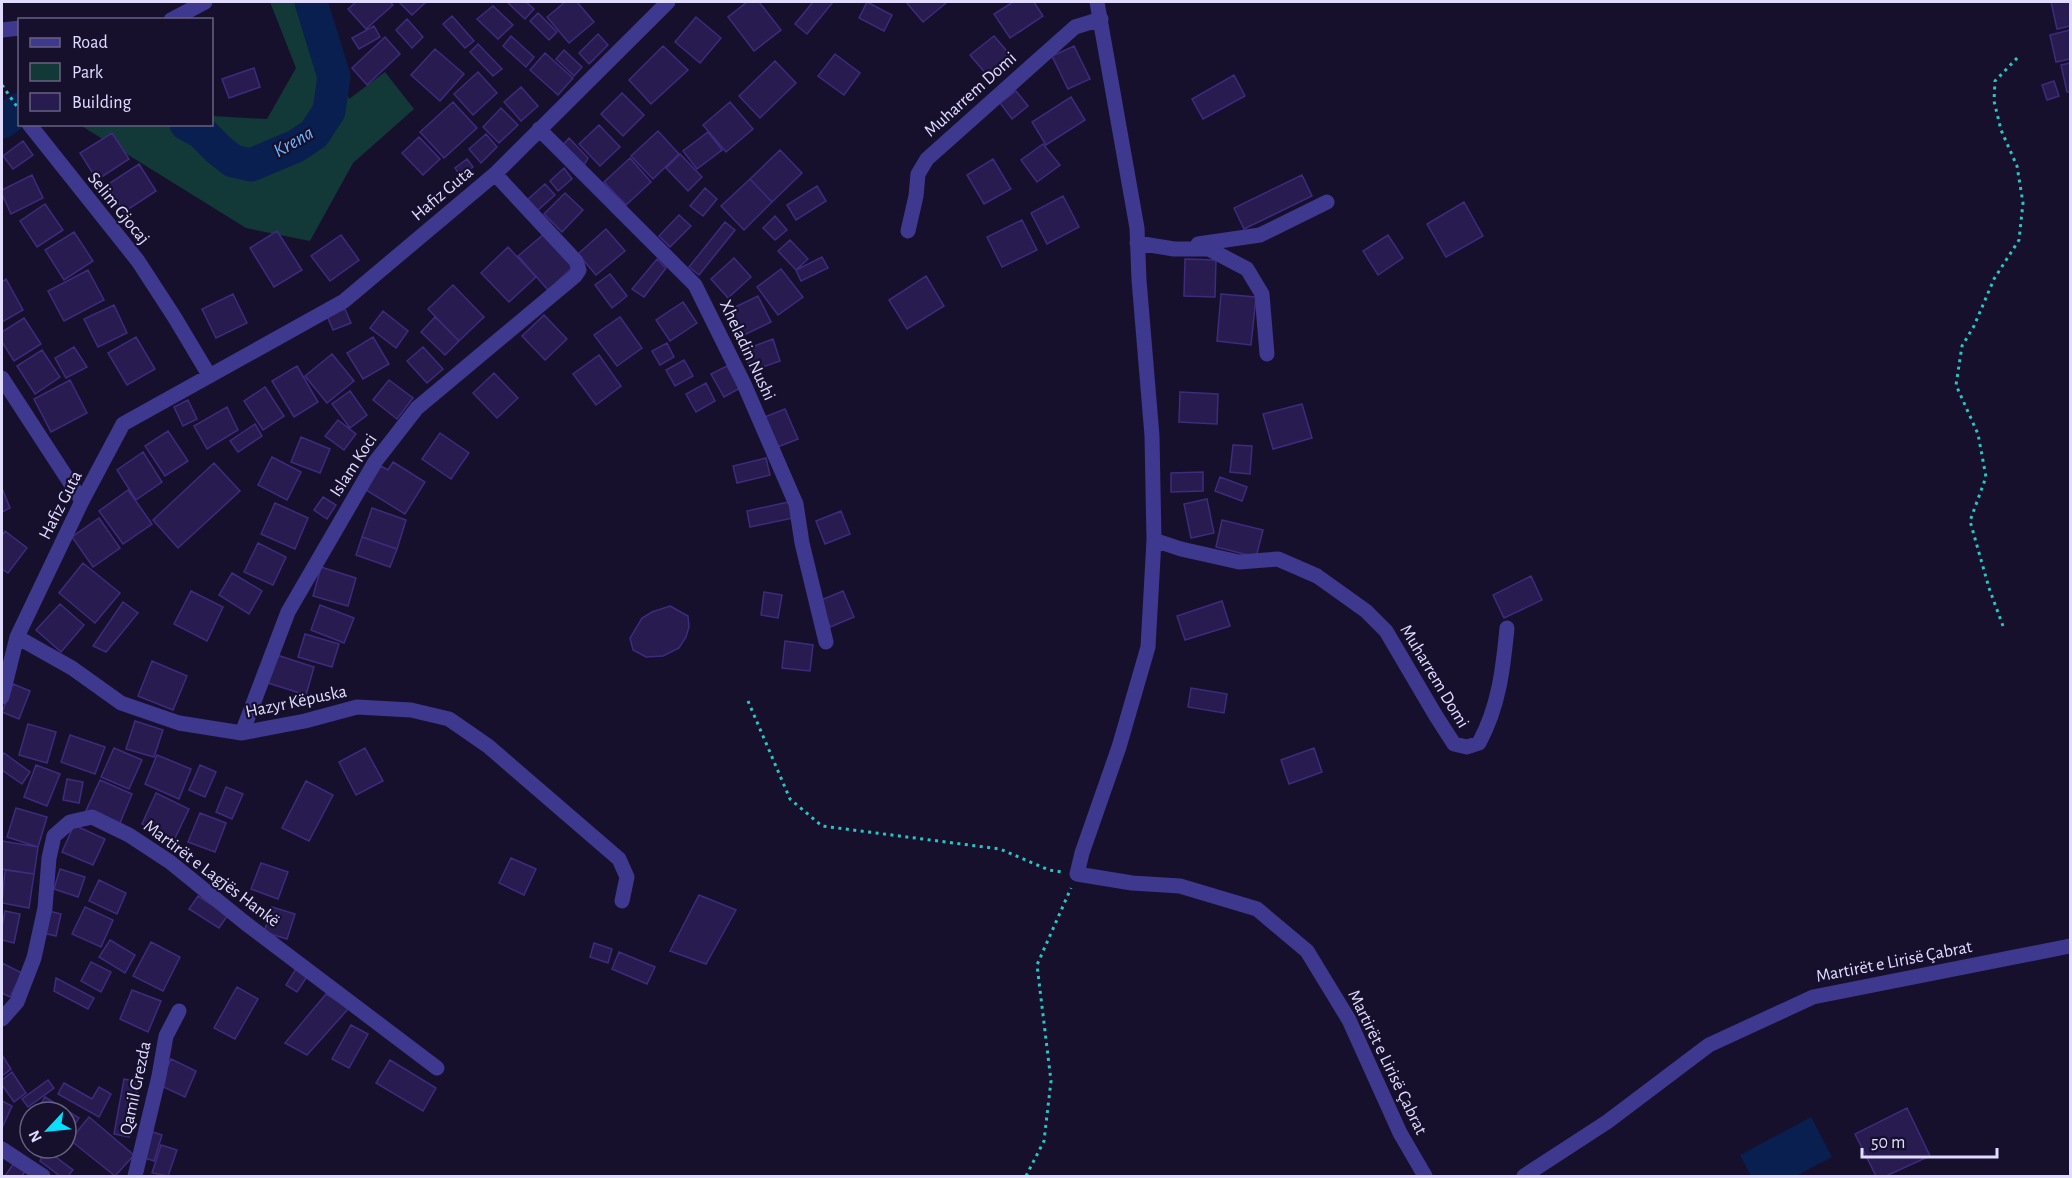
<svg xmlns="http://www.w3.org/2000/svg" width="2072" height="1178" font-family="'Alegreya Sans',sans-serif">
	<rect width="100%" height="100%" fill="#16102d"/>
	<path fill="#123838" d="M270,2h56l23,97 36,-27 29,37 -61,54 -43,78 -64,-13 -166,-103 132,-1v-8l55,3 29,-51z"/>
	<path fill="#081f4f" d="M1811,1117l21,40 -36,19h-45l-11,-21z"/>
	<g fill="none" stroke-linecap="round" stroke-linejoin="round">
		<path stroke="#081f4f" stroke-width="33" d="M2,122l18,-13
			M186,124l15,8 18,18 14,11 18,4 45,-19 18,-12 15,-23 5,-34 -23,-75"/>
	</g>
	<path fill="#271b50" stroke="#3e2b7d" stroke-width="1.5" d="M356,2h34l3,3 -27,24 -18,-20z
		M399,2h27l-14,13z
		M507,2h19l8,7 -9,10z
		M565,2h12l17,20 -25,21 -22,-26z
		M747,2h12l22,28 -27,21 -26,-34z
		M813,2h20l-26,32 -12,-10z
		M867,2l25,13 -8,16 -25,-13z
		M906,2h38l2,1 -23,19z
		M1013,2h21l9,14 -33,22 -16,-24z
		M2051,2h19v24l-13,3z
		M493,6l20,19 -15,14 -21,-20z
		M538,13l19,19 -8,8 -19,-19z
		M452,16l22,25 -9,7 -22,-24z
		M696,17l25,21 -21,25 -25,-21z
		M407,19l16,18 -11,11 -16,-18z
		M374,26l6,11 -21,12 -7,-11z
		M2070,30v29l-14,3 -6,-27z
		M598,34l10,11 -19,19 -10,-11z
		M511,36l23,21 -8,10 -23,-21z
		M994,36l17,20 -24,19 -17,-20z
		M385,37l15,17 -33,31 -15,-17z
		M478,44l24,25 -9,7 -23,-24z
		M663,46l25,24 -37,34 -22,-24z
		M1074,46l16,33 -22,10 -16,-33z
		M435,49l29,25 -24,27 -29,-26z
		M564,50l18,17 -8,9 -18,-17z
		M545,53l28,25 -15,17 -28,-25z
		M835,54l25,19 -16,22 -26,-19z
		M775,61l21,22 -36,35 -21,-22z
		M2070,63v29h-3l-6,-27z
		M254,68l6,19 -31,11 -7,-19z
		M478,72l19,21 -24,22 -19,-21z
		M1234,75l11,21 -42,23 -11,-20z
		M2054,81l5,15 -12,4 -5,-15z
		M521,87l17,19 -17,15 -17,-19z
		M1016,91l12,15 -16,13 -12,-16z
		M622,93l22,22 -21,21 -22,-22z
		M1071,97l14,23 -39,25 -14,-23z
		M453,102l24,26 -33,30 -24,-26z
		M730,102l23,27 -27,23 -23,-27z
		M501,108l17,17 -19,18 -16,-16z
		M599,125l21,22 -20,19 -21,-22z
		M658,131l21,23 -26,25 -22,-23z
		M708,132l14,18 -25,19 -14,-18z
		M112,133l17,26 -32,21 -17,-27z
		M486,134l11,13 -16,16 -12,-14z
		M419,137l21,22 -17,16 -21,-22z
		M569,138l19,20 -4,7 -22,-19z
		M23,141l10,14 -20,14 -10,-13z
		M1043,144l17,21 -23,17 -16,-22z
		M780,150l22,23 -30,29 -22,-23z
		M680,154l22,23 -14,14 -22,-23z
		M630,158l21,24 -25,23 -22,-23z
		M467,159l6,8 -12,10 -6,-9z
		M993,159l18,30 -27,15 -17,-29z
		M139,164l17,27 -32,21 -17,-27z
		M564,168l8,11 -14,12 -8,-10z
		M32,175l11,23 -32,16 -9,-20v-4z
		M1302,175l10,21 -68,33 -10,-21z
		M750,179l22,23 -28,28 -23,-24z
		M545,184l10,11 -18,16 -10,-11z
		M817,186l9,15 -30,19 -9,-15z
		M705,188l12,11 -14,17 -13,-10z
		M565,193l18,17 -21,22 -18,-18z
		M1063,196l16,31 -32,17 -16,-31z
		M1464,202l19,34 -37,21 -19,-33z
		M45,204l18,26 -26,17 -17,-26z
		M679,215l12,11 -21,21 -11,-11z
		M775,216l12,14 -12,10 -12,-12z
		M1022,220l15,30 -35,17 -15,-30z
		M725,222l10,8 -36,45 -10,-8z
		M606,229l19,22 -29,24 -18,-21z
		M277,231l25,39 -28,17 -24,-39z
		M74,232l19,29 -29,19 -19,-30z
		M544,234l29,33 -25,23 -30,-34z
		M341,235l18,25 -29,21 -19,-25z
		M1388,235l15,23 -25,17 -15,-24z
		M790,240l18,19 -12,11 -18,-19z
		M508,247l28,30 -27,25 -28,-29z
		M822,257l6,11 -27,13 -5,-11z
		M734,258l17,19 -23,21 -17,-19z
		M657,259l9,9 -22,29 -12,-8z
		M1185,259l31,1 -1,37 -31,-1z
		M781,269l22,28 -25,18 -21,-28z
		M88,270l16,30 -40,21 -16,-30z
		M610,274l17,22 -15,12 -17,-23z
		M926,276l18,30 -37,23 -18,-29z
		M6,279l17,31 -21,12v-40z
		M453,285l31,32 -25,24 -31,-32z
		M233,294l14,29 -31,15 -14,-29z
		M1221,294l35,3 -5,48 -34,-4z
		M758,296l13,26 -27,13 -13,-26z
		M683,302l14,21 -27,18 -14,-21z
		M114,305l13,28 -29,14 -14,-28z
		M345,309l6,14 -18,7 -6,-14z
		M383,311l25,20 -12,17 -26,-20z
		M544,315l23,24 -22,21 -23,-24z
		M435,317l24,24 -14,14 -24,-23z
		M620,317l22,31 -25,18 -23,-31z
		M24,318l17,26 -27,17 -12,-19v-10z
		M136,337l19,32 -28,16 -19,-32z
		M373,337l16,27 -26,15 -16,-26z
		M773,339l7,22 -29,10 -7,-21z
		M667,343l7,14 -14,8 -8,-14z
		M74,347l13,20 -21,11 -11,-20z
		M423,347l20,22 -16,14 -20,-22z
		M42,350l18,27 -25,17 -18,-28z
		M332,354l22,27 -27,22 -22,-27z
		M599,355l22,31 -25,19 -23,-31z
		M684,360l9,16 -18,10 -9,-16z
		M297,366l21,36 -24,15 -22,-36z
		M727,366l13,22 -16,9 -13,-23z
		M494,373l24,25 -21,20 -24,-25z
		M70,380l17,33 -36,19 -17,-33z
		M389,380l24,18 -16,21 -24,-19z
		M706,383l9,18 -19,11 -10,-18z
		M265,387l19,29 -21,14 -19,-29z
		M350,391l17,24 -17,13 -18,-24z
		M1180,392l38,2 -1,30 -38,-2z
		M188,400l9,19 -14,7 -9,-19z
		M1302,404l10,34 -39,11 -10,-35z
		M227,407l11,23 -31,19 -13,-23z
		M785,409l13,30 -23,9 -13,-30z
		M338,420l18,14 -12,16 -19,-14z
		M255,424l7,12 -24,16 -8,-11z
		M168,431l20,30 -23,15 -20,-30z
		M440,433l29,20 -18,26 -29,-20z
		M301,437l29,12 -10,24 -29,-11z
		M1233,445l19,1 -2,28 -20,-2z
		M143,452l19,30 -26,18 -19,-30z
		M272,457l29,15 -14,28 -29,-15z
		M766,458l4,17 -33,8 -4,-17z
		M393,462l32,20 -20,32 -39,-24 15,-24 7,4z
		M214,463l26,28 -62,57 -25,-28z
		M1203,472v19l-32,1v-19z
		M1220,477l27,10 -5,14 -27,-10z
		M2,488l8,20 -8,4z
		M128,490l24,34 -29,20 -24,-33z
		M323,497l13,8 -9,14 -13,-9z
		M1207,499l7,34 -23,5 -7,-34z
		M789,502l4,16 -43,9 -3,-16z
		M275,503l33,15 -13,31 -34,-15z
		M372,508l34,12 -9,29 -35,-12z
		M841,511l9,23 -25,10 -9,-23z
		M99,518l21,30 -27,19 -21,-30z
		M1222,520l41,10 -7,27 -40,-10z
		M5,531l22,17 -19,25 -6,-4v-33z
		M362,537l35,12 -7,18 -34,-12z
		M258,543l28,14 -13,28 -29,-13z
		M83,563l37,30 -25,30 -36,-30z
		M321,567l35,11 -8,28 -35,-10z
		M232,573l30,18 -13,23 -30,-19z
		M1531,576l11,24 -38,18 -11,-23z
		M191,591l32,16 -16,34 -33,-17z
		M843,591l11,26 -24,10 -11,-26z
		M764,592l18,3 -4,23 -17,-3z
		M1222,601l8,25 -45,14 -8,-24z
		M123,602l15,11 -32,39 -13,-6z
		M60,604l24,21 -23,27 -25,-22z
		M320,605l34,13 -10,25 -33,-13z
		M670,606l18,10 1,11 -3,10 -7,11 -16,8 -17,1 -13,-7 -3,-12 12,-20 10,-6z
		M305,634l34,10 -7,23 -34,-10z
		M785,641l28,4 -3,26 -28,-3z
		M277,655l37,12 -8,28 -38,-12z
		M152,661l35,15 -14,34 -35,-14z
		M13,684l17,7 -11,28 -17,-7z
		M1191,688l36,6 -3,19 -36,-6z
		M135,721l28,9 -9,27 -28,-8z
		M28,724l28,8 -9,31 -28,-8z
		M70,735l35,12 -10,27 -34,-12z
		M114,748l28,12 -13,29 -28,-12z
		M365,748l18,33 -27,14 -17,-33z
		M1314,748l8,24 -33,12 -8,-24z
		M4,753l26,19 -8,12 -20,-14v-14z
		M157,755l34,14 -12,30 -34,-15z
		M36,765l24,9 -13,32 -23,-9z
		M200,765l16,7 -11,25 -16,-7z
		M67,779l16,3 -4,21 -16,-3z
		M100,780l32,14 -14,34 -33,-15z
		M306,781l27,14 -24,46 -27,-13z
		M226,787l17,7 -11,25 -16,-7z
		M156,793l33,16 -15,31 -32,-16z
		M16,808l31,9 -9,30 -31,-10z
		M200,813l26,10 -11,29 -27,-10z
		M74,825l31,14 -12,26 -31,-13z
		M2,841l36,6 -4,27 -32,-5z
		M511,858l25,11 -12,26 -25,-12z
		M261,863l27,9 -10,27 -27,-10z
		M60,869l25,8 -7,20 -24,-8z
		M5,870l29,4 -5,34 -27,-5z
		M99,880l27,13 -9,21 -28,-13z
		M699,895l37,15 -30,54 -36,-13z
		M198,896l30,19 -9,13 -30,-19z
		M85,907l28,13 -12,27 -29,-13z
		M272,907l23,7 -8,25 -23,-7z
		M5,911l15,3 -6,29 -12,-3v-13z
		M49,911l12,3 -5,22 -13,-3z
		M110,940l25,15 -10,18 -26,-16z
		M151,942l29,15 -17,34 -30,-15z
		M594,943l18,6 -4,14 -18,-6z
		M619,952l36,15 -8,17 -35,-15z
		M91,962l20,10 -10,20 -20,-11z
		M2,963l20,10 -12,24 -8,-4z
		M297,967l11,8 -11,17 -11,-7z
		M56,978l38,20 -6,11 -34,-18z
		M237,987l21,12 -23,40 -21,-11z
		M132,990l29,11 -13,31 -28,-13z
		M326,994l23,14 -42,47 -22,-12z
		M351,1025l17,9 -19,34 -17,-9z
		M2,1055l9,14 -9,7z
		M171,1059l25,12 -11,26 -26,-12z
		M390,1060l46,28 -13,23 -47,-28z
		M12,1072l14,21 -12,9 -12,-17v-5z
		M124,1079l15,3 -10,55 -15,-3z
		M48,1080l6,8 -26,19 -6,-8z
		M64,1083l28,16 7,-12 12,7 -12,23 -41,-23z
		M45,1097l34,21 -9,14 -4,-2v-18h-30z
		M2,1101l10,5 -10,22z
		M1907,1108l23,48 -44,20h-10l-21,-42z
		M89,1117l45,38 -19,21 -45,-36z
		M150,1131l12,4 -8,26 -12,-4z
		M161,1145l16,5 -9,26 -16,-3z
		M45,1149l28,21 -5,6h-8l-20,-15z
		M14,1163l12,7 -4,6h-17z"/>
	<g fill="none" stroke-linecap="round" stroke-linejoin="round">
		<path stroke="#29c6c1" stroke-width="3" stroke-dasharray="3 4.5" stroke-linecap="butt" d="M2,85l18,26
			M2003,626l-14,-38 -19,-67 16,-44 -8,-43 -22,-49 6,-39 12,-20 20,-47 25,-39 4,-37 -6,-37 -16,-36 -7,-29 1,-20 23,-24
			M748,701l42,98 32,27 178,23 49,21 13,2
			M1026,1176l18,-35 7,-60 -14,-116 34,-77"/>
		<path stroke="#3e388f" stroke-width="15" d="M1097,2l40,226 2,52 13,156 2,104 -6,107 -29,100 -37,106 -5,21 55,9 48,3 77,23 50,42 42,69 51,113 25,43
			M171,20l34,-18
			M2,30l18,-2
			M29,124l109,137 37,57 34,57
			M539,129l156,156 49,99 52,120 6,39 24,99
			M908,231l8,-35 2,-22 9,-15 148,-132 26,-8
			M1137,243l37,6h35l38,20 15,25 5,60
			M1198,244l62,-9 67,-33
			M2,378l80,123
			M1154,540l27,9 58,13 39,-3 39,17 49,35 20,20 50,85 18,28 13,3 12,-4c20,-37 24,-74 28,-115
			M17,637l55,31 49,35 58,20 63,10 63,-12 52,-14 54,3 38,9 39,27 131,113 8,18 -5,24
			M2,697l15,-60 65,-136 41,-77 221,-123 151,-127 173,-172
			M242,733l46,-121 87,-150 42,-54 158,-132 4,-6 -3,-9 -81,-87
			M2,1019l15,-17 17,-44 11,-50 4,-50 5,-22 16,-14 22,-5 37,18 41,27 74,60 193,146
			M2,1149l41,27
			M135,1176l24,-100 7,-40 13,-25
			M1524,1176l83,-54 102,-77 104,-48 257,-51"/>
	</g>
	<g text-anchor="middle" stroke-width="4.5" stroke-linejoin="round" paint-order="stroke">
		<g font-size="18" fill="#e1dcff" stroke="#16102d">
			<text transform="translate(970 94) rotate(-42)" y="6">Muharrem Domi</text>
			<text transform="translate(442 193) rotate(-40)" y="6">Hafiz Guta</text>
			<text transform="translate(119 208) rotate(51)" y="6">Selim Gjocaj</text>
			<text transform="translate(748 350) rotate(65)" y="6">Xheladin Nushi</text>
			<text transform="translate(353 465) rotate(-57)" y="6">Islam Koci</text>
			<text transform="translate(60 505) rotate(-63)" y="6">Hafiz Guta</text>
			<text transform="translate(1435 676) rotate(59)" y="6">Muharrem Domi</text>
			<text transform="translate(296 701) rotate(-12)" y="6">Hazyr Këpuska</text>
			<text transform="translate(212 873) rotate(37)" y="6">Martirët e Lagjës Hankë</text>
			<text transform="translate(1894 961) rotate(-11)" y="6">Martirët e Lirisë Çabrat</text>
			<text transform="translate(1388 1062) rotate(64)" y="6">Martirët e Lirisë Çabrat</text>
			<text transform="translate(135 1088) rotate(-78)" y="6">Qamil Grezda</text>
		</g>
		<g font-size="20" font-style="italic" fill="#6ab6ff" stroke="#16102d">
			<text transform="translate(293 141) rotate(-30)" y="7">Krena</text>
		</g>
	</g>
	<rect width="2072" height="1178" fill="none" stroke="#e1dcff" stroke-width="6"/>
	<rect x="18" y="18" width="195" height="108" fill="#16102d" stroke="#676281" stroke-width="1.5"/>
	<rect x="30" y="38" width="30" height="9" fill="#3e388f" stroke="#676281" stroke-width="1.5"/>
	<text x="72" y="48" font-size="18" fill="#e1dcff">Road</text>
	<rect x="30" y="63" width="30" height="18" fill="#123838" stroke="#676281" stroke-width="1.5"/>
	<text x="72" y="78" font-size="18" fill="#e1dcff">Park</text>
	<rect x="30" y="93" width="30" height="18" fill="#271b50" stroke="#676281" stroke-width="1.5"/>
	<text x="72" y="108" font-size="18" fill="#e1dcff">Building</text>
	<g transform="translate(48 1130) rotate(244)"><circle r="28" fill="#16102d" stroke="#676281" stroke-width="1.5"/>
	<path d="M0-4.5L10 22L0 15L-10 22Z" fill="#08dfff"/>
	<text y="-9" font-size="16" font-weight="bold" text-anchor="middle" fill="#e1dcff">N</text>
	</g>
	<path d="M1862 1148v9h135v-9" fill="none" stroke="#e1dcff" stroke-width="3"/>
	<text x="1871" y="1148" font-size="18" fill="#e1dcff" stroke="#16102d" stroke-width="4.5" paint-order="stroke">50 m</text>
</svg>
